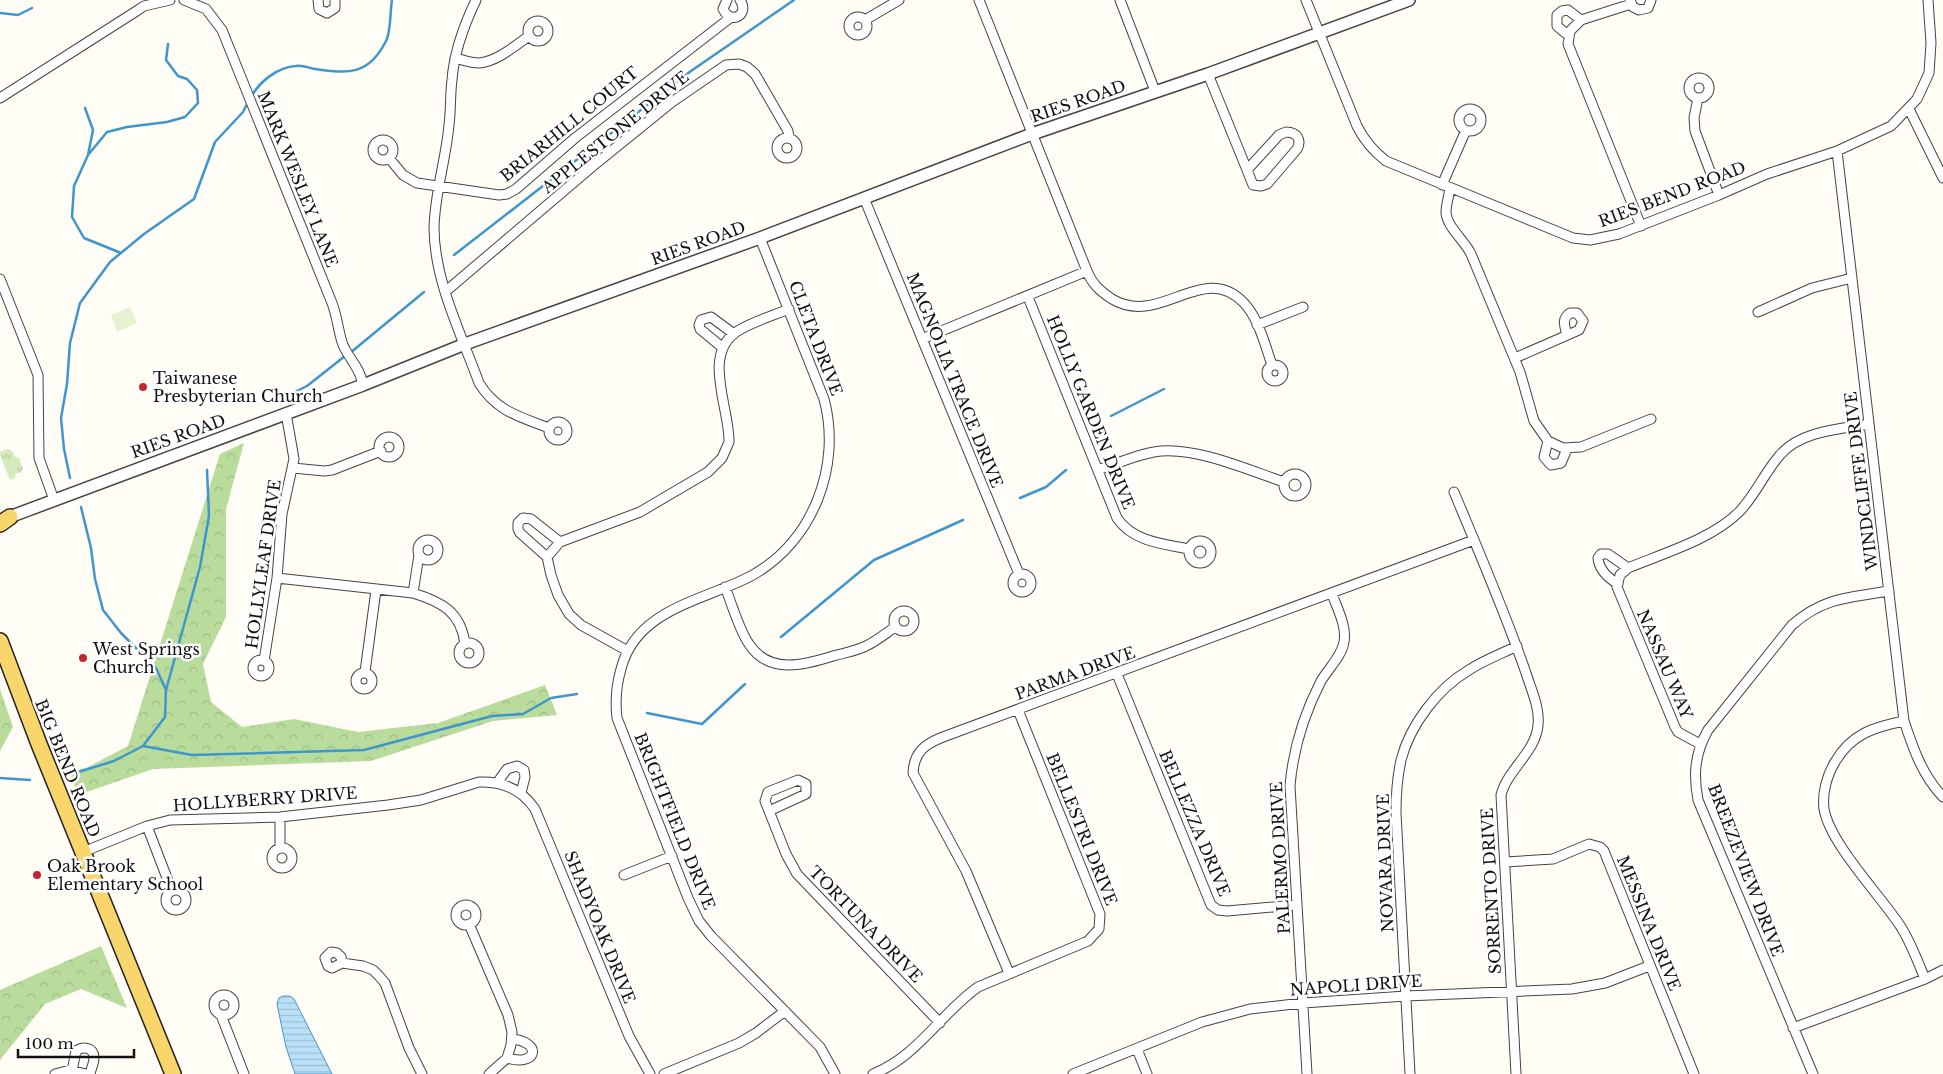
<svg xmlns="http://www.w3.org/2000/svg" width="1943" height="1074" font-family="'Libre Baskerville',serif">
	<defs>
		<pattern id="forest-crowns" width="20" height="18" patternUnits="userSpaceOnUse" patternTransform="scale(1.25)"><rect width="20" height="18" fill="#b9dc9c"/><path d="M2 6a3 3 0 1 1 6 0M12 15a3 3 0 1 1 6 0" fill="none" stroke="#9ebc85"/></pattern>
		<pattern id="park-tufts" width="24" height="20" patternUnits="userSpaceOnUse" patternTransform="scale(1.25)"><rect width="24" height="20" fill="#d5ebbd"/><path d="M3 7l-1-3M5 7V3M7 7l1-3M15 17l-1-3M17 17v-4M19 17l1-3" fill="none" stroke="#b6c8a1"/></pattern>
		<pattern id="water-rules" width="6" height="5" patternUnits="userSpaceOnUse" patternTransform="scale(1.25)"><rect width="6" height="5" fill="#b9e0f7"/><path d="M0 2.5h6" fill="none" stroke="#9ebfd3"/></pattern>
	</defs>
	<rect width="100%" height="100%" fill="#fffdf5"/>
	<path fill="url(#forest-crowns)" d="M244,443l-18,66v108l-23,47 8,38 31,25 52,-8 64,13 80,-9 107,-38 12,30 -64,6 -122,40 -218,8 -75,26 -8,-23 16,-4 42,-22 92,-292z
		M0,689l13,38 -13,24z
		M101,946l26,62 -46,-19 -36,15 -45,56v-70z"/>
	<path fill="url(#park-tufts)" d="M8,449l5,3 1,4 5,2 4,11 -3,4h-4l-1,5 -5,2 -10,-25v-3z"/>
	<path fill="#e6f2cf" d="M130,307l7,16 -20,9 -6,-17z"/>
	<path fill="url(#water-rules)" stroke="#3f96cf" d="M283,996h7l4,3 38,75h-37l-9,-27 -9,-43 2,-6z"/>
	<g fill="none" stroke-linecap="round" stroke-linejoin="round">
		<path stroke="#3f96cf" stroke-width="2.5" d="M0,13l18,2 14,-7
			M251,97c9,-16 27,-30 45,-31 6,-1 13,2 19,3 34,5 54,6 71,-28 5,-9 4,-30 6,-41
			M85,108l8,22 -5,25 -14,31 -2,31 12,21 37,15
			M88,155l19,-23 20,-5 40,-5 18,-5 13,-14 -1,-13 -10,-11 -9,-3 -12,-16 2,-16
			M454,255l237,-184 103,-71
			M350,353l74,-61
			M277,401l30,-15 38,-30
			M1111,416l53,-27
			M70,478l-6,-29 -3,-31 6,-34 3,-41 10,-40 30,-41 34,-28 50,-35 21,-57 28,-30 5,-10
			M1020,498l26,-11 20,-17
			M781,637l93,-77 89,-40
			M166,690l34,-123 9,-51 -2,-46
			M647,713l55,11 43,-40
			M143,746l49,9 172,-5 128,-34 31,-2 28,-16 26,-4
			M75,773l39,-12 29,-15 22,-29 1,-27 -10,-22 -35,-35 -18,-23 -8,-31 -4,-31 -10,-41
			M0,778l30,2"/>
		<defs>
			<path id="minor" d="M184,0l22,9 16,21 110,273c5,13 6,26 10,39 4,14 18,24 21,43
				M318,0l1,9 8,4 8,-5v-8
				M476,0c-12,25 -22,52 -24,80 -2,15 -1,30 -3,45 -3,34 -14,67 -15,102 0,54 27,106 45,156 17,28 41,34 70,45
				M727,0l-4,9c8,17 27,5 17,-9
				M979,0l108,271c5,13 13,20 25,28 48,29 91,-39 132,4 15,16 21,42 28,62
				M1120,0l35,91
				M1306,0l51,126c7,14 16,25 29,35l187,77 17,2 29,-6 100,-39 48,-21 70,-23 54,-25 26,-27 12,-26 2,-30 -3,-43
				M1630,0l3,7 6,3 9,-2 3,-8
				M1631,4l-50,16 -11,11 -2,13 73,182
				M849 26a9 9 0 1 1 18 0a9 9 0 1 1-18 0Z
				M865,20l34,-20
				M528 31a10 10 0 1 1 20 0a10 10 0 1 1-20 0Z
				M1569,36l-12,-10v-11l5,-4 6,-1 13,10
				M455,58c8,2 16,5 24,5 17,-1 36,-17 50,-27
				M1208,74l39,96
				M1689 88a10 10 0 1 1 20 0a10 10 0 1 1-20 0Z
				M0,98l135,-86 9,-6 26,-6
				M1698,98l-4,20 1,13 24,64
				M1909,109l34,69
				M1459 120a11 11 0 1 1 22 0a11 11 0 1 1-22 0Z
				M1286,132c11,0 16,8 11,17l-30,35 -6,2 -8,-1 -6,-15 32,-35z
				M777 148a10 10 0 1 1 20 0a10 10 0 1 1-20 0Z
				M373 150a10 10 0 1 1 20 0a10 10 0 1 1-20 0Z
				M1837,151l67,570c9,27 18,54 39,76
				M389,158l14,17 14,8 82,12 8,-1 9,-5 59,-51 155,-120
				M1442,185l24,-55
				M1450,188c-1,8 -4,17 -4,24 0,14 19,29 25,42l49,118 14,49 14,20 15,7 18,-1 70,-28
				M864,198l155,376
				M760,238l64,161c18,67 -11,143 -73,177 -48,25 -115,33 -130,93 -5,17 -6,32 -4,49l71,180 11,23 12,15 109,111 15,27
				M0,279l38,96 1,83 15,42
				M445,292l148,-126 79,-64 54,-37 13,-1 8,3 8,7 33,57 1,6
				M1028,297l89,221c16,24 47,26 72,31
				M1758,312l54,-24 40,-10
				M1257,325l46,-18
				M922,339l165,-68
				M723,348l-23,-19 -1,-4 2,-5 10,-3 23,17
				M1515,358l64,-28 4,-9 -6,-8h-7c-9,6 -5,14 -3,22
				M1267 373a8 8 0 1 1 16 0a8 8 0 1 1-16 0Z
				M549 431a9 9 0 1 1 18 0a9 9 0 1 1-18 0Z
				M379 447a10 10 0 1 1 20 0a10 10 0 1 1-20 0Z
				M1548,441l-4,16 7,8 10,-2 6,-14
				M293,468l31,3 8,-1 49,-19
				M1098,470c21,-7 42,-17 63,-19 38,-3 87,19 123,31
				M1284 485a11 11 0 1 1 22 0a11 11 0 1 1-22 0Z
				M1454,492c25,60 51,120 72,181 5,16 14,35 12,52 -2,27 -31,45 -37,70l15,279
				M418 550a10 10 0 1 1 20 0a10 10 0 1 1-20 0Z
				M1189 552a11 11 0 1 1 22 0a11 11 0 1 1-22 0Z
				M560,542l-29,-23 -8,-1 -5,5v6l2,4 27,24 4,18 7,20 11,19 12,11 45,25
				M547,557l13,-15 80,-30 68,-40 14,-14 7,-16c1,-33 -27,-86 7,-110 15,-10 36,-16 53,-23
				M1013 583a9 9 0 1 1 18 0a9 9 0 1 1-18 0Z
				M277,578l136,15c29,9 48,19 52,51
				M1618,584c-10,-6 -19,-14 -20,-26l3,-4h7l20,14
				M725,587c7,17 14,43 24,57 20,31 56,21 84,12 11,-3 23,-5 33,-10 11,-5 20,-13 29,-19
				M413,593l6,-38
				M894 621a10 10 0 1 1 20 0a10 10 0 1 1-20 0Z
				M459 653a10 10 0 1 1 20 0a10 10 0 1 1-20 0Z
				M253 668a8 8 0 1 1 16 0a8 8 0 1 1-16 0Z
				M264,661l13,-83 5,-64 12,-55 -8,-46
				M365,672l11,-82
				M356 681a8 8 0 1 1 16 0a8 8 0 1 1-16 0Z
				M1117,674l94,231 7,5 9,1 69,-6
				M1904,721c-30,6 -53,13 -69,41 -8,13 -13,31 -11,47 6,35 57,87 77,118 10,16 17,35 24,52
				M1700,744l-22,-12 -3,-5 -58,-140 3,-12 8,-7c36,-15 85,-29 112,-57 16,-17 25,-39 40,-56 20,-24 60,-26 89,-31
				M798,780l8,4v10l-37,17 -4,-10 3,-9z
				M497,783l10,-14 10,-3 7,4 1,7 -4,16
				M769,811l17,43 11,20 143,149
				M280,817v31
				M147,826l25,65
				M272 858a10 10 0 1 1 20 0a10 10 0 1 1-20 0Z
				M83,852l64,-26 23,-6 110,-3 108,-12 33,-5 58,-18c24,-1 43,8 56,27l94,227 21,38
				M1506,862l47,-3 36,-15 11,3 4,4 90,223
				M624,875l48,-19
				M166 900a10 10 0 1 1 20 0a10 10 0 1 1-20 0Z
				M456 915a10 10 0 1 1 20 0a10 10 0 1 1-20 0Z
				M469,924l39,91 4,17 -1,13 -4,13 -18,16
				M342,963l-1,-6 -4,-4 -6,-1 -6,6 3,8 4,2 10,-5 21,3 10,4 6,6 6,7 24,65 13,26
				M1009,973l-43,-102 -53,-98c1,-21 12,-29 30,-36l531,-197
				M214 1005a10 10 0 1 1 20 0a10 10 0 1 1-20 0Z
				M221,1015l23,59
				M1793,1028l132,-49 18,-9
				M1137,1049l10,25
				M507,1058c31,9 35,-16 5,-19
				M72,1071l4,-20c7,-5 18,-4 18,7 0,5 -3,11 -4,16
				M55,1074l15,-4 16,4
				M664,1074l75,-31 17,-10 29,-22
				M873,1074c44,-17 68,-61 105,-87l110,-46 11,-12 1,-15 -82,-204
				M1073,1074l129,-52 48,-13 53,-6 103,-7 166,-7 33,-6 44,-17
				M1307,1074l-17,-288c3,-36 14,-72 31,-105 7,-12 21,-25 23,-39 3,-16 -7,-34 -12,-48
				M1410,1074l-14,-261c0,-18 1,-35 5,-53 9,-35 37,-72 68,-90 15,-10 32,-16 48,-24
				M1813,1074l-115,-274c-5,-26 -3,-47 10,-70l84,-105c32,-28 56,-27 97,-34"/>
			<path id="tertiary" d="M4,519l359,-134 102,-41 295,-106 272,-104 176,-60 201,-74"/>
			<path id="primary" d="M0,524l10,-7
				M0,641l39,103 134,330"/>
		</defs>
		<use href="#minor" stroke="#444" stroke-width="11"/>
		<use href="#tertiary" stroke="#444" stroke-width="14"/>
		<use href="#primary" stroke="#222" stroke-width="18"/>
		<use href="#minor" stroke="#fff" stroke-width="9"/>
		<use href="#tertiary" stroke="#fff" stroke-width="11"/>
		<use href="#primary" stroke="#f9d66b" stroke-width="15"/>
	</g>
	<g fill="#c4262e" stroke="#fff" stroke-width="2">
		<circle cx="143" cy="387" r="5"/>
		<circle cx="83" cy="658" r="5"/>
		<circle cx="37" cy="875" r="5"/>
	</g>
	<g text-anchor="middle" stroke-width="5" stroke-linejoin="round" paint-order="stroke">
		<g font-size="16" fill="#111" stroke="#fff">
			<text transform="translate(1078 101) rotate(-19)" y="6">RIES ROAD</text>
			<text transform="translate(569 124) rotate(-39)" y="6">BRIARHILL COURT</text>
			<text transform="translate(615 132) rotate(-39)" y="6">APPLESTONE DRIVE</text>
			<text transform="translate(298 179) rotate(68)" y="6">MARK WESLEY LANE</text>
			<text transform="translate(1672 194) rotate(-21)" y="6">RIES BEND ROAD</text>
			<text transform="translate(698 243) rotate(-20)" y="6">RIES ROAD</text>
			<text transform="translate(816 338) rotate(69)" y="6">CLETA DRIVE</text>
			<text transform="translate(955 380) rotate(68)" y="6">MAGNOLIA TRACE DRIVE</text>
			<text transform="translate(1091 412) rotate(68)" y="6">HOLLY GARDEN DRIVE</text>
			<text transform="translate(178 436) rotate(-20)" y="6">RIES ROAD</text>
			<text transform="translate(1861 481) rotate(-97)" y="6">WINDCLIFFE DRIVE</text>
			<text transform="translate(263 564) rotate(-82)" y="6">HOLLYLEAF DRIVE</text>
			<text transform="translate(1665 664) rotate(67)" y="6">NASSAU WAY</text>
			<text transform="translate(1075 673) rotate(-20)" y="6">PARMA DRIVE</text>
			<text transform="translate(68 768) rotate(68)" y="6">BIG BEND ROAD</text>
			<text transform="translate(265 799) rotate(-4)" y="6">HOLLYBERRY DRIVE</text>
			<text transform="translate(675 821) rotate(68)" y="6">BRIGHTFIELD DRIVE</text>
			<text transform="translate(1195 823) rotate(67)" y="6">BELLEZZA DRIVE</text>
			<text transform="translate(1082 829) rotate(68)" y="6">BELLESTRI DRIVE</text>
			<text transform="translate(1280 858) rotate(-93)" y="6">PALERMO DRIVE</text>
			<text transform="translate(1385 863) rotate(-92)" y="6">NOVARA DRIVE</text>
			<text transform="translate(1746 870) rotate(69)" y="6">BREEZEVIEW DRIVE</text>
			<text transform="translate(1491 891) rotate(-93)" y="6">SORRENTO DRIVE</text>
			<text transform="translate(1649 923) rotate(68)" y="6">MESSINA DRIVE</text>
			<text transform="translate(866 924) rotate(46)" y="6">TORTUNA DRIVE</text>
			<text transform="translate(600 927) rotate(68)" y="6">SHADYOAK DRIVE</text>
			<text transform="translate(1356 985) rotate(-4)" y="6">NAPOLI DRIVE</text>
		</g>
		<g font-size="16" fill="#111" stroke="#fff" text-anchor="start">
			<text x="153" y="384">Taiwanese<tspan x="153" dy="18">Presbyterian Church</tspan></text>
			<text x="93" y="655">West Springs<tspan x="93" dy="18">Church</tspan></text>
			<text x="47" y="872">Oak Brook<tspan x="47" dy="18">Elementary School</tspan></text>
		</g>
	</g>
	<path d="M18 1049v8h116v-8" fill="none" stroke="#111111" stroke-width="2.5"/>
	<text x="25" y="1049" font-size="15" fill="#111111" stroke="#ffffff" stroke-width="4" paint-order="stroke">100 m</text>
</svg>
